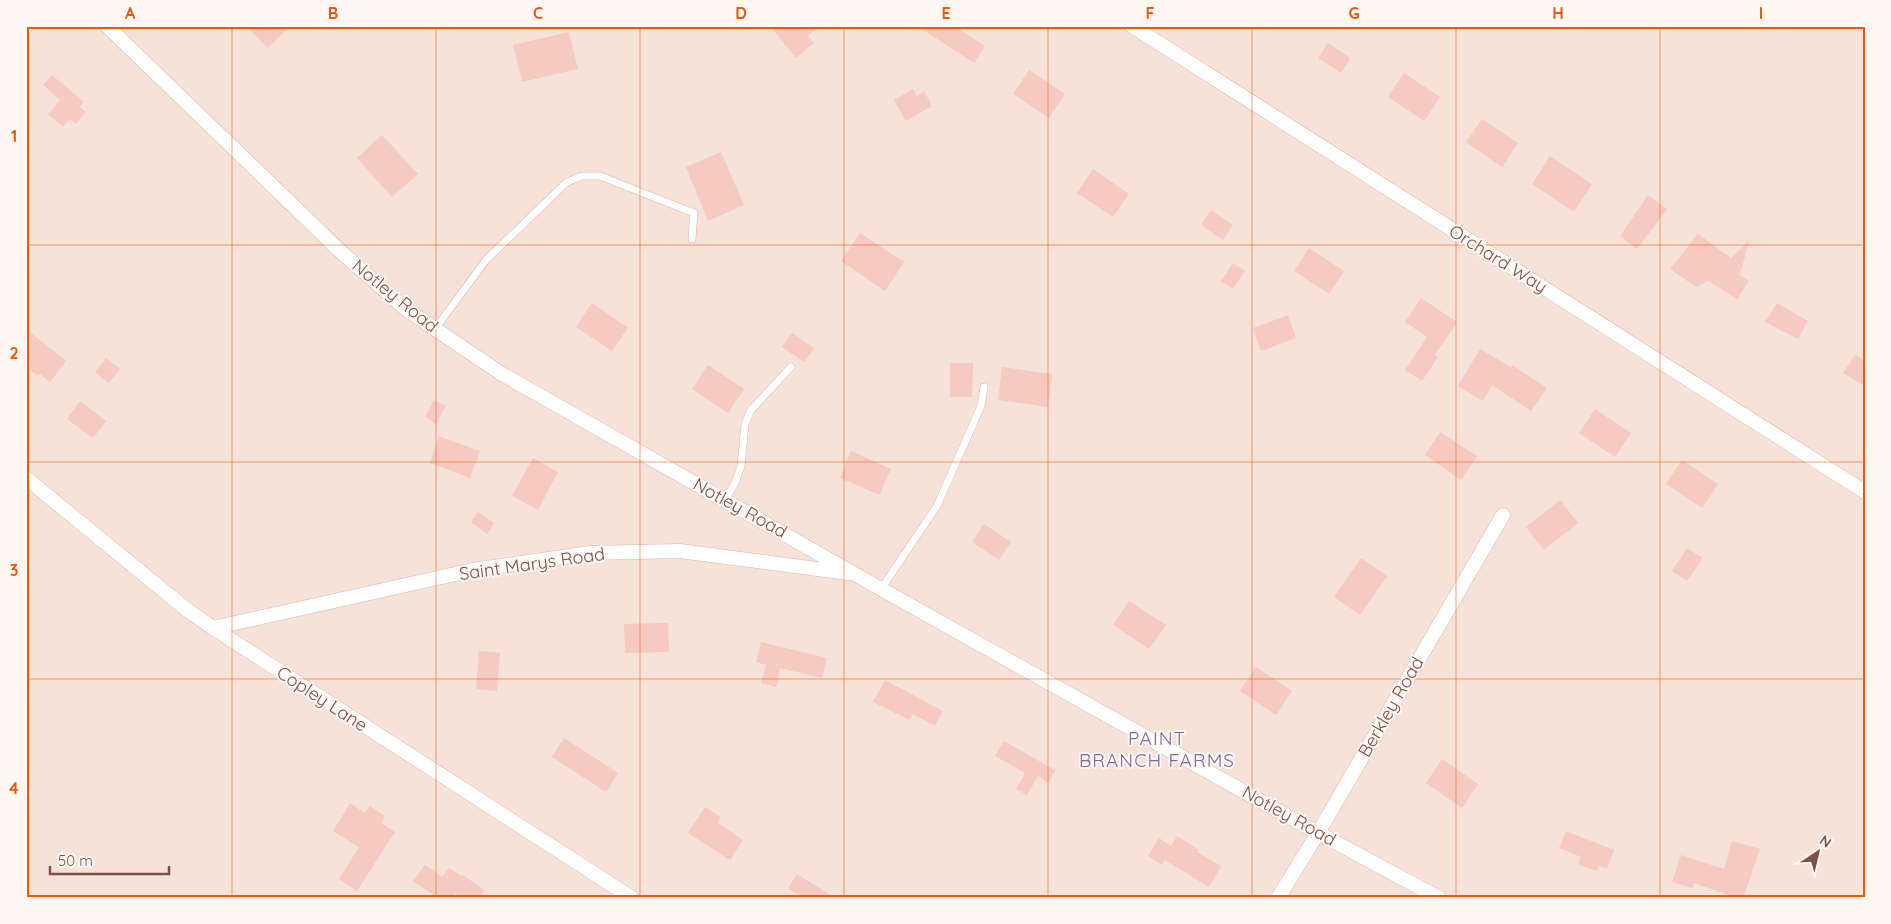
<svg xmlns="http://www.w3.org/2000/svg" width="1891" height="924" font-family="Quicksand,sans-serif">
	<rect width="100%" height="100%" fill="#fef2ea"/>
	<path fill="#f6e2d8" d="M26,26h1839v872h-1839z"/>
	<path fill="#f5cac0" d="M247,26h44l-24,22z
		M770,26h50l-12,10 6,7 -18,15z
		M917,26h37l31,20 -11,17z
		M569,32l9,37 -56,13 -9,-37z
		M1328,43l22,15 -9,15 -23,-15z
		M1029,70l36,24 -16,24 -36,-24z
		M1404,73l36,24 -16,24 -36,-24z
		M52,75l32,27 -4,5 6,5 -10,12 -6,-5 -7,8 -15,-13 12,-14 -17,-15z
		M913,89l4,7 7,-5 8,15 -26,15 -12,-21z
		M1482,119l36,24 -16,24 -36,-25z
		M382,135l36,39 -26,23 -35,-39z
		M721,152l23,53 -36,16 -22,-54z
		M1550,156l42,28 -18,28 -42,-28z
		M1093,169l36,25 -16,23 -36,-24z
		M1648,195l19,14 -30,40 -17,-13z
		M1211,210l22,15 -10,15 -22,-15z
		M860,233l44,29 -19,29 -44,-30z
		M1698,234l33,24 18,-17 -9,34 9,6 -12,18 -29,-18 -12,6 -26,-18z
		M1309,248l35,23 -15,23 -35,-23z
		M1233,263l12,8 -12,18 -12,-8z
		M1421,298l36,24 -22,33 3,2 -16,24 -17,-11 22,-33 -22,-15z
		M592,303l36,25 -16,23 -36,-24z
		M1777,303l31,18 -10,18 -33,-17z
		M1288,315l8,23 -35,13 -8,-23z
		M26,329l40,32 -16,21 -10,-8 -2,2 -12,-9z
		M792,333l22,15 -10,14 -22,-15z
		M1480,349l31,18 1,-2 35,23 -16,23 -39,-26 -9,16 -25,-15z
		M1855,355l10,5v26l-22,-13z
		M106,358l14,11 -11,14 -14,-11z
		M950,363h23l-1,34h-22z
		M708,365l36,24 -16,24 -36,-24z
		M1002,367l50,7 -4,33 -50,-7z
		M434,400l12,6 -10,18 -11,-7z
		M80,401l26,20 -13,17 -26,-19z
		M1595,409l36,24 -16,24 -36,-24z
		M1440,432l37,24 -16,24 -36,-25z
		M439,436l41,15 -10,27 -40,-15z
		M851,451l40,18 -12,26 -39,-17z
		M533,458l25,14 -20,38 -26,-14z
		M1682,460l36,24 -16,24 -36,-24z
		M1560,500l18,23 -34,27 -18,-23z
		M478,512l16,11 -7,11 -16,-12z
		M984,524l27,18 -12,18 -27,-18z
		M1687,548l16,10 -16,23 -15,-10z
		M1361,558l26,18 -27,39 -26,-18z
		M1129,601l37,24 -17,24 -36,-24z
		M668,623l1,29 -44,1 -1,-29z
		M761,642l66,16 -5,20 -42,-10 -4,19 -15,-4 5,-18 -10,-3z
		M479,651l21,2 -3,38 -21,-2z
		M1256,667l36,24 -16,24 -36,-24z
		M885,680l58,31 -8,15 -22,-12 -4,6 -36,-18z
		M564,738l54,35 -12,19 -54,-35z
		M1004,741l51,29 -7,13 -10,-7 -11,19 -11,-6 9,-16 -30,-17z
		M1442,759l36,25 -16,24 -36,-25z
		M350,803l15,10 5,-7 15,10 -4,7 14,9 -38,59 -18,-12 20,-32 -26,-16z
		M705,807l16,10 -3,6 25,17 -13,20 -42,-27z
		M1566,831l48,19 -7,19 -9,-4 -2,6 -18,-7 3,-7 -22,-9z
		M1177,836l22,14 -2,2 24,14 -12,21 -44,-27 -3,5 -14,-9 11,-18 12,8z
		M1732,841l28,8 -17,49h-6l-43,-15 -2,5 -20,-6 9,-27 43,14z
		M425,865l17,12 7,-9 13,8 1,-1 21,15 -5,8h-16l-8,-5 -3,5h-14l-25,-17z
		M797,874l38,24h-32l-15,-10z"/>
	<g fill="none" stroke-linecap="round" stroke-linejoin="round">
		<defs>
			<path id="service" d="M435,329l51,-69 81,-78 15,-6h18l94,37 -2,26
				M725,500l10,-17 6,-17 4,-42 6,-14 40,-43
				M881,589l56,-83 44,-100 3,-19"/>
			<path id="minor" d="M107,26l233,225 67,59 95,64 379,215 437,244 121,65
				M1132,26l733,466
				M26,478l160,131 27,19 419,270
				M213,628l260,-58 117,-17 90,-2 168,22
				M1278,898l40,-65 185,-318"/>
		</defs>
		<use href="#service" stroke="#d4b9b1" stroke-width="8"/>
		<use href="#minor" stroke="#d4b9b1" stroke-width="15"/>
		<use href="#service" stroke="#fff" stroke-width="7"/>
		<use href="#minor" stroke="#fff" stroke-width="14"/>
	</g>
	<path fill="none" stroke="#e8590c" stroke-width="1" stroke-opacity="0.55" d="M232,26v872M436,26v872M640,26v872M844,26v872M1048,26v872M1252,26v872M1456,26v872M1660,26v872M26,245h1839M26,462h1839M26,679h1839"/>
	<g text-anchor="middle" stroke-width="4" stroke-linejoin="round" paint-order="stroke">
		<g font-size="18" fill="#7b524a" stroke="#fff7f2">
			<text transform="translate(1498 259) rotate(32)" y="6">Orchard Way</text>
			<text transform="translate(395 296) rotate(39)" y="6">Notley Road</text>
			<text transform="translate(740 508) rotate(29)" y="6">Notley Road</text>
			<text transform="translate(532 564) rotate(-8)" y="6">Saint Marys Road</text>
			<text transform="translate(322 699) rotate(33)" y="6">Copley Lane</text>
			<text transform="translate(1391 707) rotate(-60)" y="6">Berkley Road</text>
			<text transform="translate(1289 816) rotate(29)" y="6">Notley Road</text>
		</g>
		<g font-size="19" letter-spacing="1" fill="#80679e" stroke="#fff7f2">
			<text x="1157" y="745">PAINT<tspan x="1157" dy="22">BRANCH FARMS</tspan></text>
		</g>
	</g>
	<rect width="1891" height="924" fill="none" stroke="#fff7f2" stroke-width="55"/>
	<g transform="translate(1818 852) rotate(35)" stroke="#fff7f2" stroke-width="4" paint-order="stroke">
	<path d="M0-4L9 19L0 12L-9 19Z" fill="#7b524a"/>
	<text y="-8" font-size="14" font-weight="bold" text-anchor="middle" fill="#7b524a">N</text>
	</g>
	<path d="M50 866v8h119v-8" fill="none" stroke="#7b524a" stroke-width="2.5"/>
	<text x="58" y="866" font-size="15" fill="#7b524a" stroke="#fff7f2" stroke-width="4" paint-order="stroke">50 m</text>
	<rect x="28" y="28" width="1836" height="868" fill="none" stroke="#e8590c" stroke-width="2"/>
	<g font-size="16" text-anchor="middle" font-weight="bold" fill="#e8590c">
		<text x="130" y="19">A</text>
		<text x="333" y="19">B</text>
		<text x="538" y="19">C</text>
		<text x="741" y="19">D</text>
		<text x="946" y="19">E</text>
		<text x="1150" y="19">F</text>
		<text x="1354" y="19">G</text>
		<text x="1558" y="19">H</text>
		<text x="1761" y="19">I</text>
		<text x="14" y="142">1</text>
		<text x="14" y="359">2</text>
		<text x="14" y="576">3</text>
		<text x="14" y="794">4</text>
	</g>
</svg>
